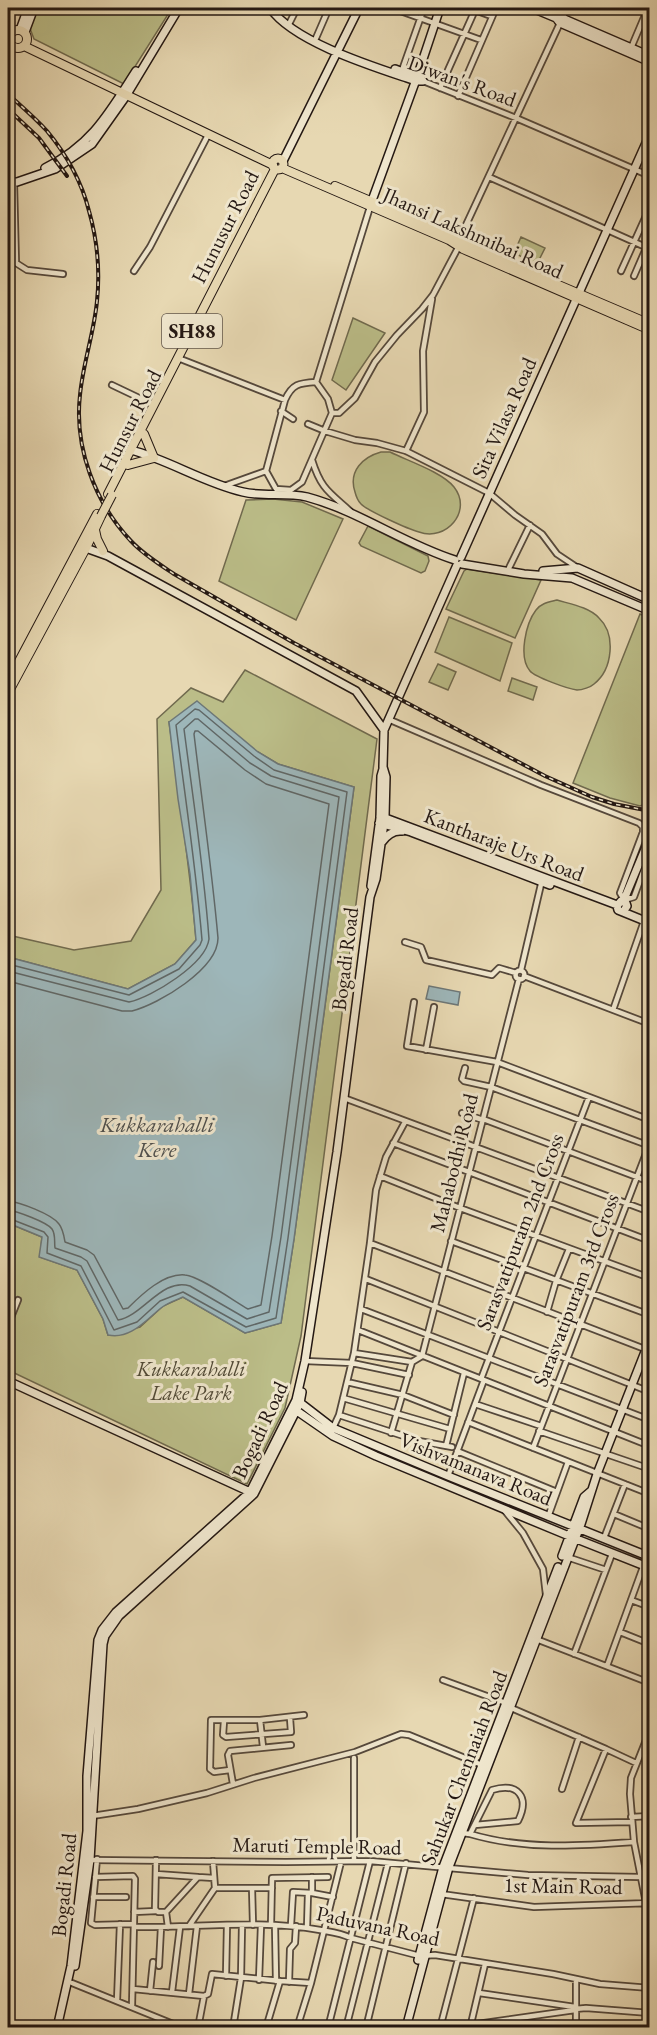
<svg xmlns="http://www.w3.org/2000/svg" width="657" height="2035" font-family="'EB Garamond',serif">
	<rect width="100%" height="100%" fill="#e7d8b2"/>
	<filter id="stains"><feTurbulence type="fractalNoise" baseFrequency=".00333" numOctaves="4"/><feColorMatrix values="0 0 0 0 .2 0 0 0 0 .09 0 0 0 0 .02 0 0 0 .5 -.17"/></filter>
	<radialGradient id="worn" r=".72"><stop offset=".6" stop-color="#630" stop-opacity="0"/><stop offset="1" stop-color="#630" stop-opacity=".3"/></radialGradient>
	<path fill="#bbbd88" stroke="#706a4e" stroke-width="1.5" d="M34,8h138l-48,76 -90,-45 -6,-16z
		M521,237l24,11 -8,16 -23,-11z
		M353,318l32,15 -39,57 -14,-10z
		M381,452h9c18,9 52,20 64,35 19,24 -8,55 -35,45 -11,-3 -51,-21 -58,-28 -3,-3 -5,-8 -6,-12 -7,-21 8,-35 26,-40z
		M273,499l29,3 41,17 -47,101 -77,-39 27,-81z
		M368,526l60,30 1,5 -4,10 -4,2 -60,-27 -2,-3z
		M467,569l74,11 -26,58 -69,-29 18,-38z
		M557,600c13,4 32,7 42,18 17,16 14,51 -5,66 -3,3 -12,6 -17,6 -9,-1 -42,-13 -47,-19 -12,-14 -4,-48 6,-61 5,-7 13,-8 21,-10z
		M640,614l10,4v184l-10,4 -30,-8 -37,-15z
		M449,617l63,26 -12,38 -65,-29z
		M438,664l18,8 -8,18 -19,-8z
		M245,670l132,69 -76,597 -16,72 -38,76 -239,-114v-147l34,14 -2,20 37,13 26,49 5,16 32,-8 23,-21 20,-9 62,36 36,-10 13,-84 60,-452 -76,-23 -20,-12 -89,-30c10,73 21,145 27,218l-21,24 -47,25 -120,-32v-22l66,15 57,-9 30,-51 -4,-171 34,-31 32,14z
		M512,678l25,9 -4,13 -25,-9z"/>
	<path fill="#9db6b9" stroke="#6d7777" stroke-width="1.5" d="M197,701l61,51 20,12 76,23 -60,452 -13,84 -36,10 -62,-36c-7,3 -16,6 -22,11 -15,12 -31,32 -53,27l-5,-16 -26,-49 -38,-13 3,-20 -34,-14v-266l120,32 47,-25 21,-24 -6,-66 -12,-75 -9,-77z
		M429,986l31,6 -2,13 -32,-6z"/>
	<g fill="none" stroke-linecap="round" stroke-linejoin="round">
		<path stroke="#606766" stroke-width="1.5" d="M8,964l121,31 50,-26 21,-24 2,-5c-6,-72 -17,-143 -26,-215l19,-16 4,1 55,46 20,14 73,22 -59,446 -12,80 -30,9 -63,-35 -23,9 -23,21 -23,8 -33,-64 -34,-13 1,-16 -4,-5 -36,-14
			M8,971l121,31c23,-5 77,-38 80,-63 -5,-70 -16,-140 -25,-210l11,-10h3l52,44 21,13 68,21 -58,440 -12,75 -22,7 -57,-33c-28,-9 -47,30 -72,34l-31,-59 -6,-4 -26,-9c-1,-6 1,-13 -3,-19 -5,-7 -36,-18 -44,-19
			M8,981l114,30h10c27,-7 86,-42 86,-73 -6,-68 -16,-136 -24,-204l1,-3h3l47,39 21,14 63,20 -57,432 -11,69 -13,4c-14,-8 -49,-33 -63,-34 -21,-2 -43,19 -57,33l-5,1 -29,-54 -7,-5 -22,-8c-1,-6 -2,-13 -6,-18 -7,-10 -40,-22 -51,-23"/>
		<defs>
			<path id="street" d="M392,8l89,32
				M469,8l22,8
				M289,24l8,-16
				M316,38l13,-30
				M631,48l17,-40
				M401,73l23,-65
				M423,81l93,37 134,58
				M440,88l35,-78
				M458,96l38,-88
				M489,177l161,72
				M14,182l2,81 11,7 36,4
				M134,271l16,-24 58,-112
				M621,271l29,-64
				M634,276l16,-37
				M648,280l2,-4
				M178,358l107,42
				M316,382l12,17 4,14 -30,69 -11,8 -15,-1 -10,-18 19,-71c7,-16 14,-17 31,-18z
				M316,382l54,-175
				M112,385l42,20
				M281,411l12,8
				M332,413h7l16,-15 20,-36 22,-27 25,-26 11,-14 26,-49v-6l108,-232
				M308,424l17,7 30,9 22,3 29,8 83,42 26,22 27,19 15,20 21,14
				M406,451l18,-39 -1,-61 9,-52
				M312,460c9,29 17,32 38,51
				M224,486l42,-15
				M509,568l21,-43
				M388,719l153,66 98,38 4,4v5l-23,61 4,7 10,-3 16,-44
				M405,942l16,5 5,13 66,15 7,-7 17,5
				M521,970l21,-90
				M515.5 975a4.5 4.5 0 1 1 9 0a4.5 4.5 0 1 1-9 0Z
				M524,976l126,48
				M414,1002l-7,44 90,16 153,58
				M613,1010l31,-89
				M426,1050l8,-43
				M465,1068l-3,11 2,2 27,6 159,59
				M344,1098l306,114
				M462,1113l21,7
				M483,1119l167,63
				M393,1143l257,98
				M380,1176l80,32 190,70
				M451,1241l199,74
				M370,1243l280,108
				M366,1279l284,113
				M361,1309l289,111
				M547,1312l9,-31 13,-32
				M8,1325l10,-25
				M358,1330l292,116
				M354,1353l58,9 10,-6 97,-377
				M305,1361l47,2 57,12
				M481,1379l108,-282
				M347,1382l56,13 51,20
				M343,1398l107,31
				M475,1404l66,22
				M339,1415l80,26 33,6
				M468,1422l182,72
				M333,1428l6,-13 15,-62 16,-110 6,-53 10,-33 19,-35
				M539,1431l111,38
				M391,1433l21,-71
				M446,1446l18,-73
				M533,1448l117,-305
				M457,1451l100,41
				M448,1476l36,-96
				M505,1511l18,22 20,36 3,26
				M614,1514l36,15
				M548,1517l20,-55
				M604,1538l21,-54
				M567,1557l39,13
				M631,1600l19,7
				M620,1632l30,12
				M536,1639l114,44
				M574,1654l38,-100
				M607,1666l40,-110
				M443,1680l63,23
				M509,1707l97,42 30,14
				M260,1720l3,27
				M224,1721l-1,14 3,2 65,-5 -1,-14
				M606,1749l-30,74 55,-1
				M354,1758v103
				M230,1770l-16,2 -4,-3 1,-49h49l44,-5
				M233,1784l-5,-29 2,-4 61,-6
				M562,1789l17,-52
				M92,1816l46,-7 69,-16 47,-15 101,-26 46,-18 8,1 73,30
				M631,1817l19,-1
				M462,1833l8,1 22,-44c26,-8 38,7 26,31l-43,4
				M470,1834c54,16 109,12 164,8
				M97,1859l-6,64 4,2 39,-1
				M90,1860l196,2 84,-1 158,14 112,2 10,-4
				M156,1860l-1,49 3,3h8
				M156,1874l42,3
				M95,1877l38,-1 2,3 -3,127
				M312,1877v16
				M215,1888h57
				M252,1888l1,37
				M441,1894l93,13 116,-4
				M93,1897h33
				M134,1912l22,-1
				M271,1925l1,-47 56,-1
				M275,1925l1,56
				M291,1925l2,-33 19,1 21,4
				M189,1926l26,-38 -2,-27
				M134,1927c62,1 125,-8 186,3 11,2 21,3 31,8l69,18 15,-1 118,19 47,10 50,4
				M168,1927l-2,-15 32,-35 16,1
				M307,1928l1,-35
				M159,1966l2,-39
				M226,1976l1,-51
				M259,1980l2,-55
				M289,1982l1,-33 5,-6 1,-17
				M72,1983l111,45
				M646,1988v-85l-12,-61 -4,-48 1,-16 19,-48
				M133,1989l71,7 -6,32
				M150,1991l3,-29
				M172,1992l8,-65
				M479,1993l96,14
				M189,1994l8,-68
				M204,1996l4,-2 4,-20 68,7
				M117,2001l3,-77
				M575,2009l11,-1 64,5
				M470,2025l105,-15
				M233,2028l8,-50 1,-53
				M266,2028l14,-47 31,2
				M297,2028l14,-45 30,-121
				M328,2028l42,-167
				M346,2028l42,-165
				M366,2028l40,-165
				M440,2028l34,-130
				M470,2028l15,-64
				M576,2028v-49"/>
			<path id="secondary" d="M270,8c23,33 98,57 137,70l9,3h7
				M532,8l24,10h6l88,38
				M556,18l4,5 90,39
				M20,30l8,-22
				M25,32l9,-24
				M395,69l26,10
				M283,161l76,-153
				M45,168c47,-23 64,-55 91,-97
				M8,182h9l38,-13 37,-25 34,-48 53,-88
				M370,206l47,-129 23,-69
				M131,450c38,10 73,33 112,42 20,5 43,0 64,5 52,14 97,47 148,63
				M83,547l25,9 248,135 28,39
				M461,557l189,-423
				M462,564l62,10 48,4 78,33
				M543,571l35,-3 72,32
				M380,816l237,89
				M379,823l32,9 139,53
				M382,842c5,-7 11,-12 20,-11
				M371,886l9,-68 1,-42 2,-7
				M623,902l27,-65
				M623,912l4,-6 -1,-3 -5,-2 -4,5 1,4 32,13
				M8,1381l242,111
				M298,1401l35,27 115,48 202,81
				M294,1409l39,27 43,20 193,80 81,32
				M562,1556l22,-59 7,-6
				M418,1960l25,-93 115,-300
				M75,1966l15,-106 13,-216 2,-8 14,-20 135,-122 46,-91 2,-11
				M57,2028l14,-62 16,-135v-55l11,-136 4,-10 14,-18 134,-120 46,-92 9,-39 32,-209 33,-255 6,-18 9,-63 1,-39 -3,-10 1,-37 73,-165
				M406,2028l43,-161 132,-343 16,-50 53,-135"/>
			<path id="primary" d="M9 39a9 9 0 1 1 18 0a9 9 0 1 1-18 0Z
				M24,46l249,119
				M272.5 164a5.5 5.5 0 1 1 11 0a5.5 5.5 0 1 1-11 0Z
				M282,168l167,72 14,9 187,81
				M335,186l118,50 82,39 115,49
				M128,465l26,-7 -10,-24
				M108,494l167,-325
				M95,530l2,9 6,12
				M8,682l89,-168
				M8,693l78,-145 15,-32"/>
		</defs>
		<use href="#street" stroke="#55483b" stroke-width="8"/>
		<use href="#secondary" stroke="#241813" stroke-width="10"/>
		<use href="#primary" stroke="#241813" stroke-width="10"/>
		<use href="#street" stroke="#efe6cd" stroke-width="4.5"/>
		<use href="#secondary" stroke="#efe6cd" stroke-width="7"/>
		<use href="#primary" stroke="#e7d8b2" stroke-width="8"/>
		<defs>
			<path id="rail" d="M8,94c13,12 27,24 39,37 19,23 35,52 42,80 8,28 11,61 8,90 -3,32 -14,62 -17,94 -6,52 15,108 51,146 12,13 28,23 43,33l120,69 251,133 47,21 22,7 36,7
				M8,109l31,29 28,38"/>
		</defs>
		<use href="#rail" stroke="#241813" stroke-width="4"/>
		<use href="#rail" stroke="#efe6cd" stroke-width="1.5" stroke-dasharray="4.5" stroke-linecap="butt"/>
		<defs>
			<path id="primary-bridge" d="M101,516l11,-21"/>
		</defs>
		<use href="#primary-bridge" stroke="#241813" stroke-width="10" stroke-linecap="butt"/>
		<use href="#primary-bridge" stroke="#e7d8b2" stroke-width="8"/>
	</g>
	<g text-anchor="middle" stroke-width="6" stroke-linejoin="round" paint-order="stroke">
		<rect fill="#efe6cd" stroke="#61564b" stroke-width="1.5" x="162" y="314" width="60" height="34" rx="4.5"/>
		<g font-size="20" font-weight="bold" fill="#241813">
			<text x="192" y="338">SH88</text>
		</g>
		<g font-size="21" fill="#241813" stroke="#efe6cd">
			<text transform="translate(462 81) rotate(20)" y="7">Diwan's Road</text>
			<text transform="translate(225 227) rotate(-63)" y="7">Hunusur Road</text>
			<text transform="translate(473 233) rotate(24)" y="7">Jhansi Lakshmibai Road</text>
			<text transform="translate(504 418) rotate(-66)" y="7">Sita Vilasa Road</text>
			<text transform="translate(130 421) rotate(-63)" y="7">Hunsur Road</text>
			<text transform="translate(504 845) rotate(21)" y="7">Kantharaje Urs Road</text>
			<text transform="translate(345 959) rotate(-83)" y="7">Bogadi Road</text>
			<text transform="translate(454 1163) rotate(-76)" y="7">Mahabodhi Road</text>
			<text transform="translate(520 1232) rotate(-69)" y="7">Sarasvatipuram 2nd Cross</text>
			<text transform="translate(576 1290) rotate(-69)" y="7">Sarasvatipuram 3rd Cross</text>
			<text transform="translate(260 1430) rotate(-65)" y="7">Bogadi Road</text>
			<text transform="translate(476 1469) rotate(22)" y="7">Vishvamanava Road</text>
			<text transform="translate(464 1768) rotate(-69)" y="7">Sahukar Chennaiah Road</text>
			<text transform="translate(317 1846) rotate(1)" y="7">Maruti Temple Road</text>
			<text transform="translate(64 1885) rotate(-84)" y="7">Bogadi Road</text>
			<text transform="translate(563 1886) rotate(1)" y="7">1st Main Road</text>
			<text transform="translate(378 1926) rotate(12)" y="7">Paduvana Road</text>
		</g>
		<g font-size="21" font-style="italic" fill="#514a36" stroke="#efe6cd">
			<text x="191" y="1376">Kukkarahalli<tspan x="191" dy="24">Lake Park</tspan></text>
		</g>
		<g font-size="22" font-style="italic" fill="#4e4f4d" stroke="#efe6cd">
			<text x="157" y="1132">Kukkarahalli<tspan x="157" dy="25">Kere</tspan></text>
		</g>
	</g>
	<rect width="657" height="2035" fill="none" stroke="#e7d8b2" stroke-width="30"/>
	<rect x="9" y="9" width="639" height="2017" fill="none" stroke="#241813" stroke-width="3"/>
	<rect x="15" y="15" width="627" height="2005" fill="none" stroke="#241813" stroke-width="1.5"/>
	<rect width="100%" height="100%" filter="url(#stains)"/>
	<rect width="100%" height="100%" fill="url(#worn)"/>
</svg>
